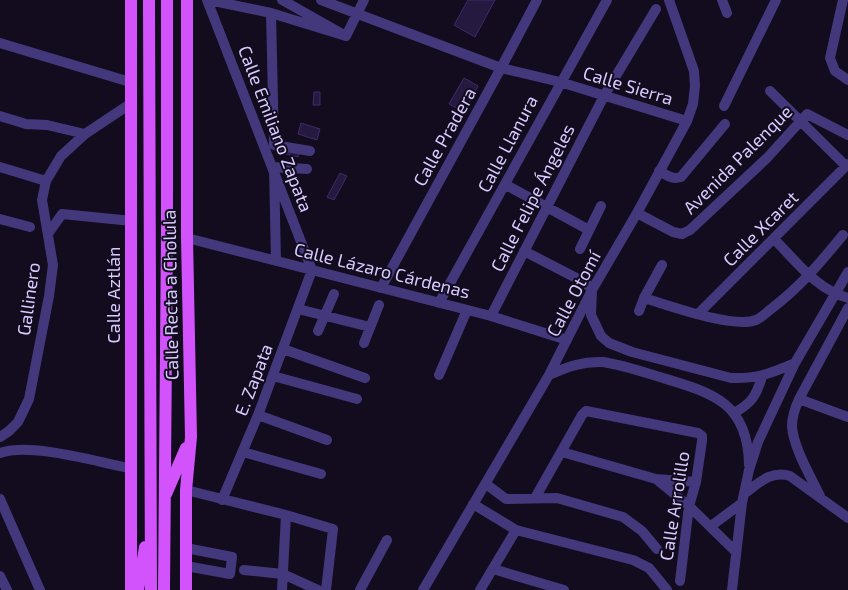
<svg xmlns="http://www.w3.org/2000/svg" width="848" height="590" font-family="'Exo 2',sans-serif">
	<rect width="100%" height="100%" fill="#120c1e"/>
	<path fill="#25193f" stroke="#3f2b6a" d="M468,0h27l-20,37 -21,-12z
		M464,78l14,8 -14,26 -15,-8z
		M314,92h6v13h-7z
		M301,123l19,6 -3,11 -19,-6z
		M288,148l11,3 -1,6 -12,-3z
		M340,173l7,3 -13,24 -7,-3z"/>
	<g fill="none" stroke-linecap="round" stroke-linejoin="round">
		<path stroke="#43387c" stroke-width="10" d="M207,0l105,270 -54,145 -36,85
			M209,0l62,13 75,23 -64,-36
			M321,0l180,68 59,14 127,39
			M722,0l5,13
			M843,0l-13,58 5,13 13,9
			M271,13l3,132 36,6
			M346,36l18,-36
			M0,43l130,39
			M770,91l76,75
			M724,106l52,-106
			M0,116l26,8 21,1 38,9
			M0,167l46,14
			M659,171c8,4 13,9 22,6l44,-53
			M506,185l83,45
			M637,213l36,19 9,2 8,-4 77,-72 40,-44 41,21
			M0,219l30,8
			M48,234l14,-20 70,7
			M187,238l304,78 76,24
			M774,239c22,22 43,51 74,59
			M580,249l21,-43
			M524,251l62,32 6,7 -1,25 10,21 8,7 23,9 99,26c27,1 40,-5 64,-15
			M276,261l-2,-94 33,2
			M381,288l120,-220 36,-68
			M644,298c24,7 89,31 112,22 5,-2 11,-8 15,-11 29,-22 49,-46 72,-74
			M439,303l168,-303
			M298,309l72,18
			M639,311l5,-13 18,-33
			M698,314l150,-150
			M491,316l113,-220 52,-87
			M318,331l16,-37
			M364,343l15,-38
			M283,349l82,29
			M439,375l28,-65
			M549,375c18,-8 34,-14 54,-13 20,3 40,10 60,16 50,15 85,25 86,87
			M273,376l84,23
			M799,399l49,18
			M734,413c18,-10 22,-17 28,-36
			M258,415l69,25
			M0,437l9,-6 9,-9 11,-23 20,-103 4,-31 -11,-65 4,-19 15,-25 24,-22 45,-30
			M243,452l78,22
			M562,452l94,27 33,27 47,46
			M0,453c30,-11 97,9 130,15
			M656,479l40,3
			M486,484l20,15 51,-1 66,19 19,14 15,18
			M186,490l100,25 47,14 -7,61
			M745,493c14,-10 26,-23 45,-17l58,42
			M820,496c-9,-19 -27,-49 -28,-70 0,-10 3,-18 7,-27l49,-91
			M535,498l47,-83 4,-4 112,22 4,3v5l-6,41 -7,24 -9,75
			M0,499l40,91
			M473,504l43,26 117,30 16,8 18,22
			M711,526l31,-23
			M186,548l46,9 -2,17 -44,-8
			M493,569l71,21
			M244,570l39,4 35,16
			M0,576l7,14
			M282,590l4,-75
			M360,590l27,-50
			M423,590l126,-215 43,-85 45,-77 50,-92 6,-17 2,-18 -1,-15 -25,-71
			M480,590l36,-60
			M732,590l10,-87 7,-33 9,-28 37,-79 53,-91"/>
		<path stroke="#d253fc" stroke-width="12" d="M149,0l2,590
			M166,494l20,-46
			M131,590v-590
			M138,590l7,-43
			M164,590l3,-361v-229
			M186,590v-100l5,-53 -4,-199v-238"/>
	</g>
	<g text-anchor="middle" stroke-width="4" stroke-linejoin="round" paint-order="stroke">
		<g font-size="18" fill="#d7cafe" stroke="#120c1e">
			<text transform="translate(628 86) rotate(17)" y="6">Calle Sierra</text>
			<text transform="translate(275 129) rotate(69)" y="6">Calle Emiliano Zapata</text>
			<text transform="translate(445 137) rotate(-61)" y="6">Calle Pradera</text>
			<text transform="translate(508 144) rotate(-62)" y="6">Calle Llanura</text>
			<text transform="translate(738 160) rotate(-45)" y="6">Avenida Palenque</text>
			<text transform="translate(533 198) rotate(-63)" y="6">Calle Felipe Ángeles</text>
			<text transform="translate(761 229) rotate(-45)" y="6">Calle Xcaret</text>
			<text transform="translate(382 271) rotate(14)" y="6">Calle Lázaro Cárdenas</text>
			<text transform="translate(574 294) rotate(-62)" y="6">Calle Otomí</text>
			<text transform="translate(114 295) rotate(-90)" y="6">Calle Aztlán</text>
			<text transform="translate(171 295) rotate(-91)" y="6">Calle Recta a Cholula</text>
			<text transform="translate(29 299) rotate(-82)" y="6">Gallinero</text>
			<text transform="translate(254 380) rotate(-69)" y="6">E. Zapata</text>
			<text transform="translate(675 506) rotate(-81)" y="6">Calle Arrolillo</text>
		</g>
	</g>
</svg>
